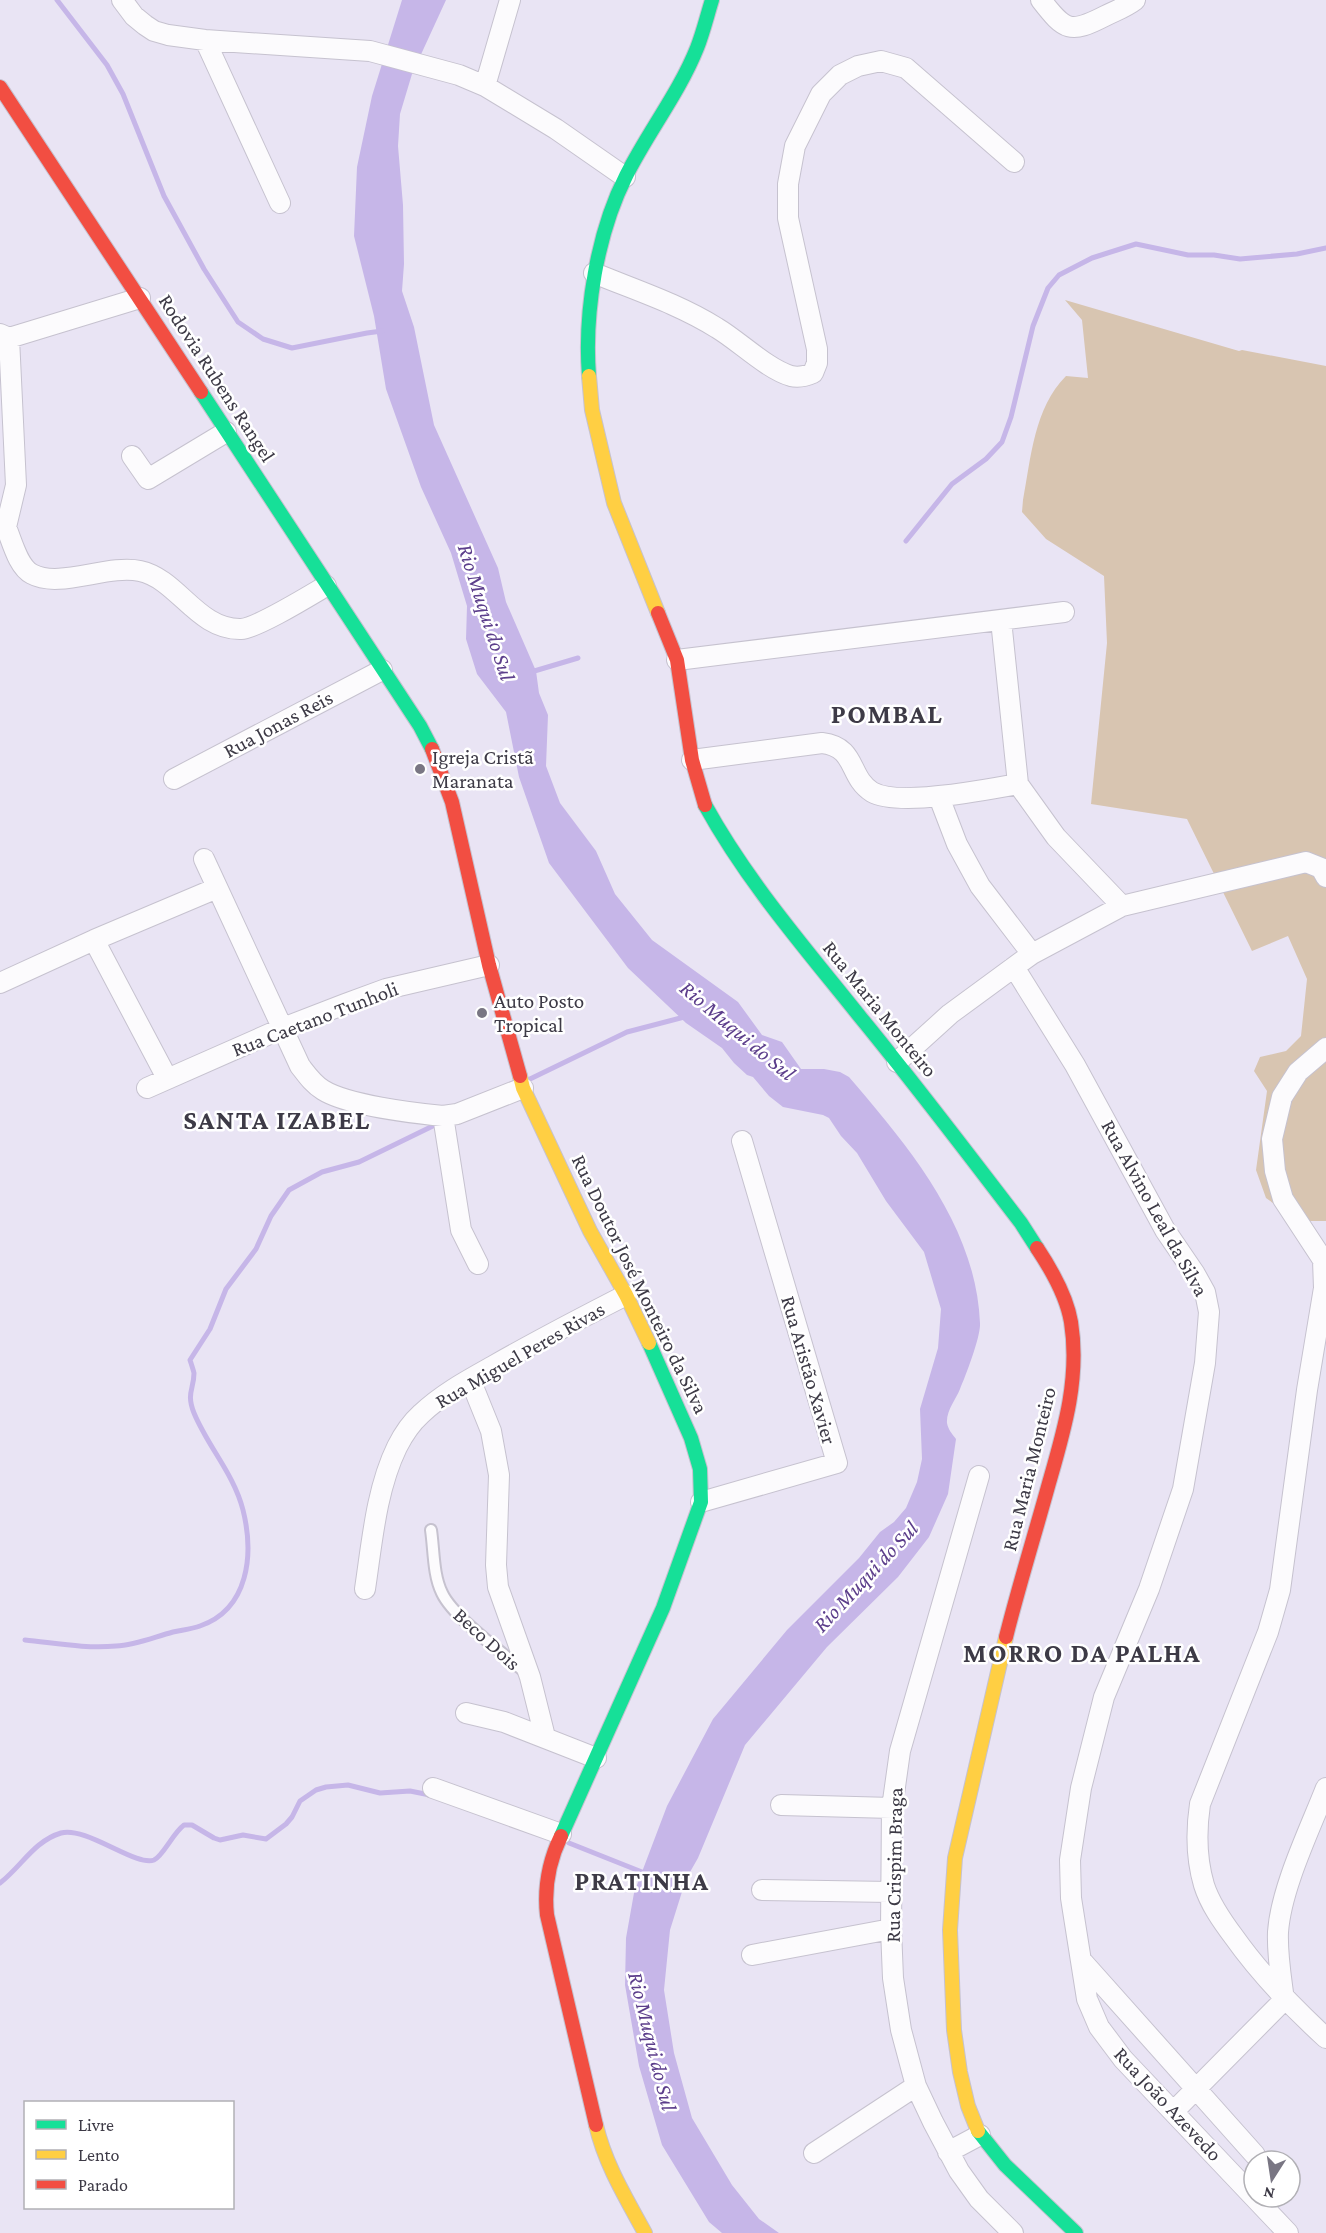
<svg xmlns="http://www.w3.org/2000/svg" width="1326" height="2233" font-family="'Crimson Pro',serif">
	<rect width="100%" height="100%" fill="#e9e4f4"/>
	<path fill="#d8c5b1" d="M1065,300l174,51 3,-1 84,16v855h-28l-32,-23 -10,-28 11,-79 -13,-20 6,-14 26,-6 15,-15 6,-57 -19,-43 -36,15 -65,-132 -96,-15 16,-161 -3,-67 -58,-37 -24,-27 1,-12c8,-42 11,-92 43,-124l22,2 -6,-58z"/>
	<path fill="#c6b6e8" d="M402,0h44l-34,74 -12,40 -2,32 5,59 1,59 -2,27 12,36 20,98 64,143 8,34 30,69 3,22 9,22 -2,51 14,37 36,48 19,43 37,46 86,62 24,33 20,7 19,27h23l16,3 9,5c60,70 127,149 131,246 1,13 -14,52 -20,66 -4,10 -14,22 -13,34 1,6 5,11 9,16l-8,55 -19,43 -31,40 -71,70 -82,98 -47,113 -12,21 -16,51 -6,60 10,63 18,65 40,67 27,34 20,14h-57l-13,-11 -47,-77 -23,-79 -14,-81 1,-47 8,-45 33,-87 46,-87 74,-89 72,-72 21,-26 14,-10 12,-14 11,-26 5,-23 -2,-50 18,-61 3,-39 -17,-57 -38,-51 -29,-48 -16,-17 -12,-18 -6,-3 -40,-8 -14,-11 -16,-19 -6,-2 -13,-12 -12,-15 -36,-25 -58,-55 -79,-105 -30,-86 -13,-65 -29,-38 -11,-35 1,-33 -16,-53 -30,-66 -35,-98 -12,-73 -20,-80 3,-69 15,-71z"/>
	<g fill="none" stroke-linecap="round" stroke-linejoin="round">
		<path stroke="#c6b6e8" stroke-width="5" d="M57,0l50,65 16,29 41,102 40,73 34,53 25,17 29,9 75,-15 15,-2
			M906,541l46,-57 34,-25 16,-17 9,-25 22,-91 15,-38 11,-13 33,-17 44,-14 52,11h26l26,4 57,-5 29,-6
			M531,672l47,-14
			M530,1079l97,-47 61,-16
			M25,1640c30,3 61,9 91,6 20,-1 38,-9 57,-14 9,-2 19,-3 27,-6 49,-17 54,-72 43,-116 -9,-36 -35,-63 -49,-97 -8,-20 0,-24 0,-40 -1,-4 -3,-10 -4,-13l20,-31 16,-40 30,-40 15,-33 18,-26 33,-18 37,-10 82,-40
			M569,1843l78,31
			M0,1883c21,-16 34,-42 61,-50 25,-7 75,34 93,27 9,-4 19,-27 30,-35h8l22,13 6,2 23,-5 23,4 20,-15 6,-7 8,-16 16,-11 10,-3 22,-2 32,8 30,-2 20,4"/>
		<defs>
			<path id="lane" d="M431,1530c3,20 2,45 11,63 11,24 62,61 83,79"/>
			<path id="street" d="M122,0l12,16 11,9 9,6 14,4 37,5 165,11 89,24 26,11 71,43 69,48
				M1041,0c24,31 29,34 64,16 10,-5 21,-9 30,-16
				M205,40l75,163
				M485,86l25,-86
				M594,273c41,17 85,31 123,55 22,13 50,41 74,48 8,2 15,0 22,-3l4,-10v-14l-29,-131v-34l7,-38 26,-52 19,-19 18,-9 23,-5 25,7 108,94
				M0,334l9,4 131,-40
				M132,456l16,23 78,-47
				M0,527h6l10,-42 -7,-147
				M6,527c6,14 12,40 26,47 27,15 76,-10 108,-3 38,8 57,59 101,58 16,-1 68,-33 85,-43
				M1001,620l17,164 38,53 66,69
				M677,660l387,-48
				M692,760l130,-17c35,4 26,34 50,49 26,15 114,-2 146,-8
				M174,779l208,-109
				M939,797l18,47 23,42 52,68
				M204,859l96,207c7,9 13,18 23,24 24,15 90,23 120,26l14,-2 66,-26
				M94,940l73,138
				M1014,967l61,98 90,165 30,44 10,18 4,20 -4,51 -22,126 -34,100 -45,108 -23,91 -11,72 1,38 16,101 12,28 24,32 165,174
				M0,983l94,-43 123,-52
				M1326,1048l-28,24 -16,25 -10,42 3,32 8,28 40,61 1,28 -17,102 -27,200 -12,42 -68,172c-4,27 -4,54 4,81 6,19 18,36 30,52 27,38 57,69 92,101
				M897,1062l53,-48 64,-47 18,-13 90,-48 184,-44 15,6 5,9
				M147,1088l136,-60 62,-24 41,-15 103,-24
				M443,1116l18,114 17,34
				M470,1379l21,52 8,44 -3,90 2,22 32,90 15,60
				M979,1476l-79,275 -8,57 -1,121 2,49 8,52 15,56 17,36 26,49 20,28 34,34
				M701,1502l136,-39 -95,-322
				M365,1589c7,-46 11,-99 32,-142 6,-12 14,-24 24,-33 21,-20 47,-34 72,-48 44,-25 88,-48 133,-71
				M466,1713l38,9 92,36
				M433,1788l128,46
				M781,1805l111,3
				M762,1890l129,2
				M752,1955l139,-26
				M1081,1960l174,195
				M1174,2111l110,-111c-3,-23 -7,-45 -6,-68 3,-44 32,-103 48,-144
				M948,2152l32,-17
				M814,2153l102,-67"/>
			<path id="fast" d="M589,376c-5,-63 8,-143 37,-200 22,-44 53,-83 71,-128 6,-15 10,-32 15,-48
				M201,392l219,334 12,23
				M705,805c43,78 101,144 156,213 55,67 107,136 160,205l16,25
				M561,1836l102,-228 38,-106 -1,-33 -9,-31 -42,-95
				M978,2131l27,34 71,68"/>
			<path id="slow" d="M589,376l3,34 22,93 44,110
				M520,1076l3,12 67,143 36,64 23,48
				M596,2125c9,39 30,73 49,108
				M978,2131l-10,-25 -8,-34 -6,-42 -4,-100 5,-72 51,-221"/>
			<path id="jam" d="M0,87l201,305
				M658,613l19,47 15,100 13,45
				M432,749l20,53 37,163 31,111
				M1006,1637c13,-52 29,-103 43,-154 15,-52 31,-105 22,-161 -4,-24 -20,-53 -34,-74
				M561,1836c-12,25 -17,51 -14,79l49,210"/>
		</defs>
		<use href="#lane" stroke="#c6c2cf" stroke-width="14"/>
		<use href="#street" stroke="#c6c2cf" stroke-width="22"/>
		<use href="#fast" stroke="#c6c2cf" stroke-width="16"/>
		<use href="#slow" stroke="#c6c2cf" stroke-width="16"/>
		<use href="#jam" stroke="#c6c2cf" stroke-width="16"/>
		<use href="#lane" stroke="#fcfbfd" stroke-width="10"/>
		<use href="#street" stroke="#fcfbfd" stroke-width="20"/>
		<use href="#fast" stroke="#16e098" stroke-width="14"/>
		<use href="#slow" stroke="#ffcf43" stroke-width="14"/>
		<use href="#jam" stroke="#f24e42" stroke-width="14"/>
	</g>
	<g fill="#797683" stroke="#fff" stroke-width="2">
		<circle cx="420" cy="769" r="6"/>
		<circle cx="482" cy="1013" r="6"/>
	</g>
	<g text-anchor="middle" stroke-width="5" stroke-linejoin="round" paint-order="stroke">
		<g font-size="21" fill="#3d3a46" stroke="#fff">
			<text transform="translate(217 378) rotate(57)" y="7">Rodovia Rubens Rangel</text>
			<text transform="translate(278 724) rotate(-28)" y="7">Rua Jonas Reis</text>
			<text transform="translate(880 1009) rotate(51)" y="7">Rua Maria Monteiro</text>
			<text transform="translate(315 1019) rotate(-21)" y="7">Rua Caetano Tunholi</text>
			<text transform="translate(1155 1208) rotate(61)" y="7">Rua Alvino Leal da Silva</text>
			<text transform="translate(640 1284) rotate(64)" y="7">Rua Doutor José Monteiro da Silva</text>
			<text transform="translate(520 1355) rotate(-30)" y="7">Rua Miguel Peres Rivas</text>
			<text transform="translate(809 1370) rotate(74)" y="7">Rua Aristão Xavier</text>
			<text transform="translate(1029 1469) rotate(-76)" y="7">Rua Maria Monteiro</text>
			<text transform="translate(487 1639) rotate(42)" y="7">Beco Dois</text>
			<text transform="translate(894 1865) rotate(-89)" y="7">Rua Crispim Braga</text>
			<text transform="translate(1168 2104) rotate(47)" y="7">Rua João Azevedo</text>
		</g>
		<g font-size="21" fill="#3d3a46" stroke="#fff" text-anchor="start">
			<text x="432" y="764">Igreja Cristã<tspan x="432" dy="24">Maranata</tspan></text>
			<text x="494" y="1008">Auto Posto<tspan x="494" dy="24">Tropical</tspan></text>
		</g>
		<g font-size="22" font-style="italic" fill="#5c3e8b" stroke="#fff">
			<text transform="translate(487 612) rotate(72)" y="8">Rio Muqui do Sul</text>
			<text transform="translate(738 1030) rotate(40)" y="8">Rio Muqui do Sul</text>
			<text transform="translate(865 1576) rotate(-47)" y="8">Rio Muqui do Sul</text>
			<text transform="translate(653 2041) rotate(76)" y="8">Rio Muqui do Sul</text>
		</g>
		<g font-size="27" font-weight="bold" letter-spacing="1.5" fill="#3d3a46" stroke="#fff">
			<text x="887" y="723">POMBAL</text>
			<text x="277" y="1129">SANTA IZABEL</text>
			<text x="1082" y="1662">MORRO DA PALHA</text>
			<text x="642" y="1890">PRATINHA</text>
		</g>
	</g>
	<rect x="24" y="2101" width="210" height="108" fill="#ffffff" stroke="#b1b0b5" stroke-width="1.5"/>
	<rect x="36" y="2120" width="30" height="9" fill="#16e098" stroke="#b1b0b5" stroke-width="1.5"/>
	<text x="78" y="2131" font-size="18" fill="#3d3a46">Livre</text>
	<rect x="36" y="2150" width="30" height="9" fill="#ffcf43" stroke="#b1b0b5" stroke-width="1.5"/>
	<text x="78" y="2161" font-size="18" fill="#3d3a46">Lento</text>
	<rect x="36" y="2180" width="30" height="9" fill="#f24e42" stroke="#b1b0b5" stroke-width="1.5"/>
	<text x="78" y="2191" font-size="18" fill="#3d3a46">Parado</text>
	<g transform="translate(1272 2179) rotate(192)"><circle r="28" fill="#ffffff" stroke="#b1b0b5" stroke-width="1.5"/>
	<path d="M0-4.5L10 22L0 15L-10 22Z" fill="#797683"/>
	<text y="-9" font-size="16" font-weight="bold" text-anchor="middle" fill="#3d3a46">N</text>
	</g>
</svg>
